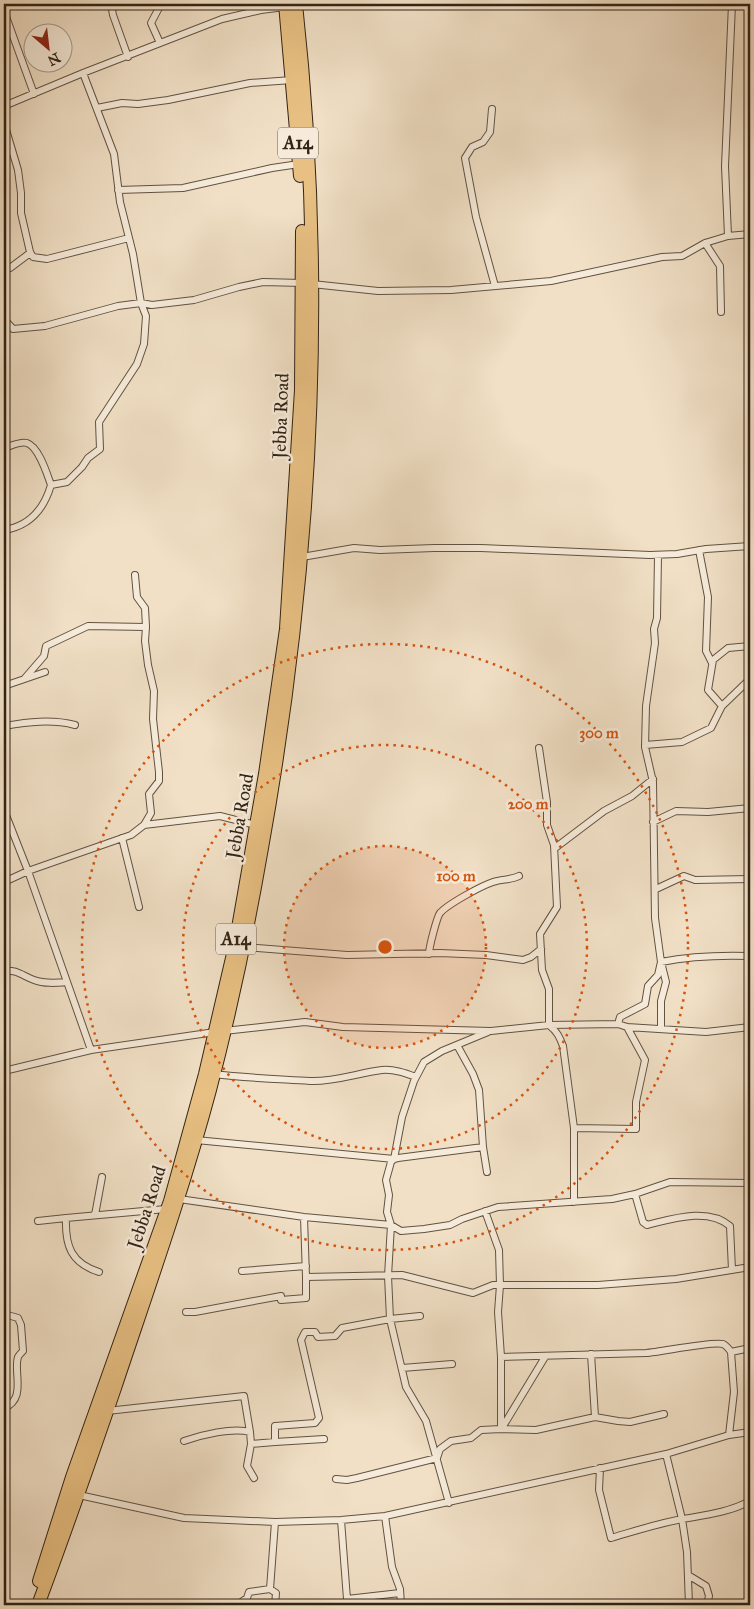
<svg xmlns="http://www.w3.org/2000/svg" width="754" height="1609" font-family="'IM FELL Great Primer',serif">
	<rect width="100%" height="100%" fill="#f1e0c6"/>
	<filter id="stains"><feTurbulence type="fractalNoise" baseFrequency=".004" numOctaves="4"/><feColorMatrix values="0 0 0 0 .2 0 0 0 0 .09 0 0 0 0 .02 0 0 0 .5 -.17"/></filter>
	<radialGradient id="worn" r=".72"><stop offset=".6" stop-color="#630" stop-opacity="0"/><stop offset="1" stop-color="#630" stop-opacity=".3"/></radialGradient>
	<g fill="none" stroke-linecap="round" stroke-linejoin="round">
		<defs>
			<path id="street" d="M111,4l2,11 15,42
				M112,6l23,-2
				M4,11l30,83
				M160,43l-9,-20 10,-19
				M4,106l79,-33 139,-54 39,-9 24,-3
				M97,108l25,-5 16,1 30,-4 82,-17 42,-3
				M492,109l-2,23 -7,10 -11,5 -7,11 11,59 19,69
				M4,123l14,47 3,23v20l9,39 3,5 14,2 82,-21
				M118,190l65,-2 89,-20 27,-4
				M728,236l-3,-70 7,-162
				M705,243l15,23 1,46
				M4,269l6,-1 20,-15
				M312,284l66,7 73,-1 100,-9 111,-24 20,-1 23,-13 23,-7 22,-2
				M4,319l9,10 32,-3 73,-20 23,-3 11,2 42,-5 45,-13 24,-5 39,1
				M4,448c7,-2 16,-7 23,-5 12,4 20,31 24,42
				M4,530c26,-4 40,-21 47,-45l16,-3 15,-15 6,-9 12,-9 -1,-27 38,-58 7,-20 2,-28 -5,-13 -8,-49 -13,-52 -6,-48 -31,-81
				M699,550l9,47 -2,54 6,12
				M658,555l-1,63 -3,11 1,14 -9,63 -1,41 8,35 2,136 6,44 5,20 -5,19v27
				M302,557l52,-9 26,2 54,-2h47l169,7 27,-1 29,-5 44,-3
				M25,678l19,-22 2,-10 42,-20 58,1
				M4,686l41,-14
				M722,706l-14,-16 5,-30 15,-12 22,-2
				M4,726c24,-4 47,-7 71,-1
				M645,745l37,-3 29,-14 11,-22 28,-27
				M539,748l8,54v23l7,20 3,62 -17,27 2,36 7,19v36c8,6 11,13 14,21l11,82
				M4,810l24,61 63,179
				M653,822l23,-11 32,1 42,-4
				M144,825l76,-9 36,9
				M122,838l17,69
				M555,848l49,-37 28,-15 21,-17
				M4,882l24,-11 103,-36 13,-10 7,-12 -2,-19 10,-13v-9l-6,-53 1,-28 -6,-26 -3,-24 1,-14 -1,-19 -8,-11 -2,-22
				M656,889l28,-13 11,4 55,-1
				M244,947l103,8 93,-2 46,2 37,5 8,-3 10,-8
				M429,954c0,-7 8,-37 11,-41 8,-9 41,-27 53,-31 9,-3 18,-2 26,-6
				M4,971c12,-2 19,5 30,9 10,4 22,3 33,2
				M618,1024l2,-7 25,-13 3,-18 10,-11 3,-13c30,-6 59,-7 89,-6
				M224,1031l81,-9 38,5 148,4 58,-6 69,-1 9,3 79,5 44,-5
				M457,1045l16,29 6,16 4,57
				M4,1071l87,-21 124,-18
				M214,1074c32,4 64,5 96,7 24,1 48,-8 72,-11 12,-1 23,3 34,7
				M196,1140l198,19 8,-42 12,-36 10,-19 18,-11 46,-19
				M635,1194l8,28 4,3c25,-6 61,-18 83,1l2,44
				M179,1199l125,18 87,8 10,6 23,-2 26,-4 12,-6 36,-12 114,-8 23,-5 35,-12 80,1
				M574,1202v-74l62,1v-27l9,-42 -18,-33
				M485,1211l14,39 1,35 -2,27 3,45v72
				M95,1215l7,-38
				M304,1217l2,60
				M38,1221l28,-3
				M242,1271l64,-5
				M99,1272c-28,-9 -34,-26 -33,-54l100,-9
				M186,1312h9l86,-16v4l25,-2v-21l96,-2 71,18 20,-8h105l78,-6 74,-12
				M4,1314l14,4 3,7 2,26c-2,2 -4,4 -5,6 -5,15 9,42 -14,51
				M420,1316l-30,3 16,68 20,34 23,82
				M731,1352l19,-4
				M591,1354l4,63
				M402,1368l50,-4
				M107,1411l137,-15 6,36
				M502,1428l43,-71
				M729,1435l21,-3
				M324,1439l-49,3v-16l40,-3 4,-5 -18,-78 4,-8h10l3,5 17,-1 7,-8 48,-9 -2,-43 3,-51 -4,-13 2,-17 -3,-15 5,-18 3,-3 4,-1 85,-11 4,25
				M184,1441c17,-6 49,-14 66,-9l1,12
				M666,1454l16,65 5,33 2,53
				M600,1468l-1,22 12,48c24,-7 48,-15 72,-19 23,-4 47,-7 67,-18
				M254,1478l-7,-12 4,-22 24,-2
				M336,1479l11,1 10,-2 80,-20 3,-9 11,-8 20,-3 10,-8 20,-1 35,1 59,-13 23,4 12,1 34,-8
				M79,1495l105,23 91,4 66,-2 44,-4 281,-62 63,-19 5,-43 -3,-40c-2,-3 -4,-6 -8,-8 -11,-3 -62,8 -77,9l-145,4
				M385,1516l7,51 8,22 1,16
				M341,1520l6,79 53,-6
				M275,1522l-5,67 6,4 -1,12
				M688,1575l18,11 3,10 -2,9
				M237,1605l10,-7 2,-6 21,-3"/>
			<path id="highway" d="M285,4l15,172
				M39,1581l33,-104 98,-276 35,-127 30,-129 30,-171 21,-145 15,-239 1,-159
				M38,1605c27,-72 52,-144 77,-217 33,-99 68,-197 95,-298 21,-80 38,-161 52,-242 50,-278 65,-563 34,-844"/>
		</defs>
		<use href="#street" stroke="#625241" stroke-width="8"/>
		<use href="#highway" stroke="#322315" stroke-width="14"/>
		<use href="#street" stroke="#f6ebda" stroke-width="6"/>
		<use href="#highway" stroke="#e8c083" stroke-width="12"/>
	</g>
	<circle cx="385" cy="947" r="101" fill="#d6540d" fill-opacity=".12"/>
	<g fill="none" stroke="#d6540d" stroke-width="2.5" stroke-dasharray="2.5 5">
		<circle cx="385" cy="947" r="101"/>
		<circle cx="385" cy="947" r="202"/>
		<circle cx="385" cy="947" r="303"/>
	</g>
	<g text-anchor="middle" stroke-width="5" stroke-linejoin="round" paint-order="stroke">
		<g fill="#f6ebda" stroke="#6d5f50" stroke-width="1">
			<rect x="278" y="127.5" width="40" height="31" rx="4"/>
			<rect x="216" y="923.5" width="40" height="31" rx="4"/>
		</g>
		<g font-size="18" font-weight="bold" fill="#322315">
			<text x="298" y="149">A14</text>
			<text x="236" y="945">A14</text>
		</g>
		<g font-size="19" fill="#322315" stroke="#f6ebda">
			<text transform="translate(280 416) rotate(-88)" y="7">Jebba Road</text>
			<text transform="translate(239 816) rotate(-80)" y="7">Jebba Road</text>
			<text transform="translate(146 1207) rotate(-72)" y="7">Jebba Road</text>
		</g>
	</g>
	<circle cx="385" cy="947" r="8" fill="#d6540d" stroke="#f6ebda" stroke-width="2.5"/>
	<g font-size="15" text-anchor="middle" font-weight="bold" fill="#d6540d" stroke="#f6ebda" stroke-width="5" stroke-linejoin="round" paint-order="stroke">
		<text x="599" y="738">300 m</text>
		<text x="528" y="809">200 m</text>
		<text x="456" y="881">100 m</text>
	</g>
	<rect width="754" height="1609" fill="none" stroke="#f1e0c6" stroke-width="20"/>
	<rect x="5" y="5" width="744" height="1599" fill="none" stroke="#322315" stroke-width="2.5"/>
	<rect x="10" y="10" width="734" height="1589" fill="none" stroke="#322315"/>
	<g transform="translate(48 48) rotate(152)"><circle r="24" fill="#f6ebda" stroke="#a89b8b"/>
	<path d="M0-4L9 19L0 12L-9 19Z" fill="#8f2418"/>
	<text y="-8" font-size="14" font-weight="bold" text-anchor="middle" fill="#322315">N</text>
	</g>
	<rect width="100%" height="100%" filter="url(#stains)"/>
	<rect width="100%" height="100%" fill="url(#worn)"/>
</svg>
